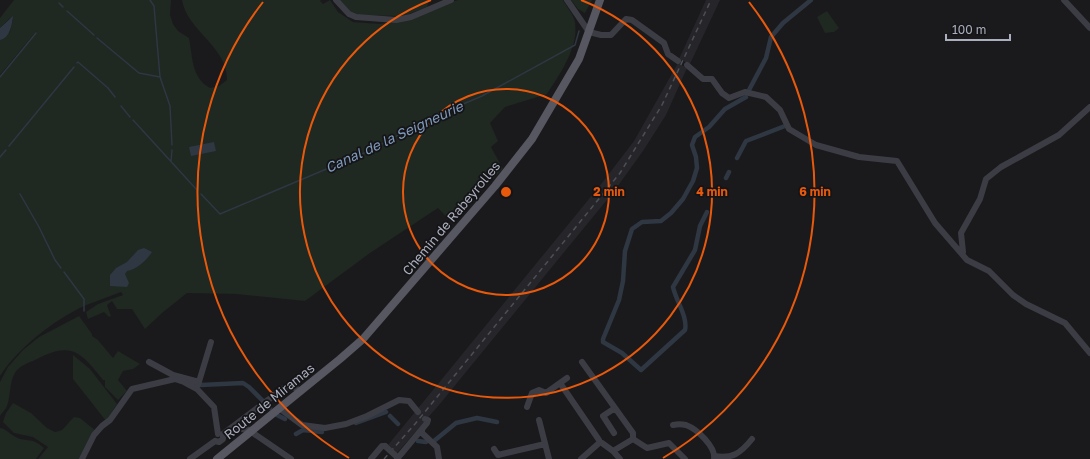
<svg xmlns="http://www.w3.org/2000/svg" width="1090" height="459" font-family="'Golos Text',sans-serif">
	<rect width="100%" height="100%" fill="#1a1a1d"/>
	<path fill="#26262a" d="M706,0h14l-30,64 -11,-5z
		M678,63l9,5 -21,47 -23,36 -28,39 -176,215 -42,48 -9,-8 214,-262 32,-42z"/>
	<path fill="#1f2821" d="M14,0h157l-1,15 3,9 5,7 11,7c4,20 2,39 21,50l9,-2 8,-6c1,-33 -40,-49 -45,-80h139l-1,1 3,3 7,-4 8,12 15,10 27,2 34,-6 27,-13 17,-5h105c3,6 11,15 12,22 4,25 -15,52 -28,72l-42,13 -15,16 8,18 -7,6 12,22 -39,37 -12,17 -14,-15 -68,45 -65,48 -69,-7 -49,-1 -25,20 -17,16 -13,-20h-15l-5,-8 -5,4 4,11 -2,1 -5,-5 -16,7 -2,-7 12,-8 25,-9 -2,-3c-12,5 -25,9 -37,14 -30,14 -66,42 -84,70v-298l38,-49 -38,46v-35l10,-8 3,-13 -3,-1 -10,10v-10z
		M339,0h90l-2,7 -18,7 -10,2 -45,-1z
		M571,0h21l-7,13 -7,-4z
		M827,11l12,17 -5,4 -9,1 -8,-16z
		M79,316l13,18v2l6,4 15,18 5,-7 22,13 -7,5 -10,2 -5,9 9,11 -9,9 -13,-13v-7h-2c-23,-29 -32,-39 -68,-20 -7,3 -16,6 -20,13 -6,10 -4,22 -8,33 -1,3 -5,7 -7,10v-34l8,-15 15,-17 16,-13z
		M73,355l17,14 27,35 -11,17 -33,-42z
		M13,403l18,10 16,15 8,4 7,-2 12,-13 6,1 16,13 -16,28h-42l10,-12 -15,-10 -19,-4 -11,-11 3,-9z
		M0,428c6,1 9,5 14,8 11,7 17,0 30,12l-8,11h-36z"/>
	<path fill="#2e3742" d="M13,16c-1,9 -3,22 -13,24v-12z
		M214,142l2,9 -25,5 -2,-9z
		M144,248l8,4c-5,8 -16,18 -25,19l-2,3 4,9 -2,4 -17,-1v-11l6,-7 11,-6 11,-12z"/>
	<g fill="none" stroke-linecap="round" stroke-linejoin="round">
		<path stroke="#2e3742" stroke-width="1.5" d="M150,0l4,6 6,71 10,29 2,39
			M59,3l4,4
			M67,11l27,24
			M97,38l42,35 21,4
			M77,63l1,-1 30,26 7,9
			M0,77l36,-44
			M121,106l9,11
			M133,120l64,70
			M9,146l65,-79
			M0,157l6,-7
			M171,161l1,-11
			M20,194l19,33 16,33 6,8
			M201,194l19,20 149,-63 59,-32 54,-23 93,-51 4,-14
			M64,272l20,27v12"/>
		<path stroke="#2e3742" stroke-width="4.5" d="M749,90l17,-32 5,-21 12,-14 28,-23
			M737,158l9,-17 39,-15
			M726,178l3,-6
			M707,212l-7,14 -5,24 -22,37c3,14 15,30 12,43l-44,40 -19,-17 -19,-11v-3l16,-39 4,-19 2,-30 7,-22 10,-7 19,-1 10,-8 12,-14 10,-18 4,-13 -1,-11 -4,-12 3,-8 14,-10 16,-18 21,-12
			M195,383l6,2 42,-2 6,4 21,21
			M277,415l8,4
			M390,416l8,8
			M356,423l30,-11
			M296,434l7,-4 19,2
			M418,441l8,1
			M434,441l22,-18 21,-5 20,4"/>
		<path stroke="#3c3d44" stroke-width="6" d="M336,0l13,14 7,3 40,3 15,-3 40,-17
			M567,0l22,32
			M1064,0l26,28
			M589,32l12,3h10l15,-16 6,1 32,23 4,11 10,7
			M687,65l16,14h9l10,14 7,5 16,-6 21,5 14,13 9,19 27,16 43,12 38,4 38,62 32,37 22,11 24,24 13,9 39,19 25,30
			M963,252l-2,-19 19,-34 6,-20 15,-12 58,-32 31,-28
			M149,362l24,13 26,7
			M582,362l51,71v6l-20,12
			M560,383l39,57
			M198,385l13,-43
			M527,407l5,-14 7,-3 7,3 21,-15
			M279,408l23,17 23,3 21,-4 21,-8 32,-16 10,1 9,11
			M539,420l10,39
			M673,425c4,-1 9,-1 13,0 11,4 30,22 28,34
			M231,428l20,2
			M422,429v4l15,14 2,12
			M250,431l41,28
			M614,433l-11,-17 12,-8
			M223,434l61,-46 9,-1 8,4
			M633,439l14,9 22,-5 16,16
			M215,441l4,1 4,-3v-5
			M602,443l11,8 7,8
			M494,449l4,6 47,-11
			M714,456c18,3 26,-2 38,-17
			M82,459l12,-24 8,-9 8,-6 22,-31 43,-10 9,3 13,7 17,18 4,27
			M190,459l25,-18
			M371,459l11,-13h3
			M397,459l30,-36 1,-3 -3,-1
			M581,459l17,-15"/>
		<path stroke="#565761" stroke-width="8" d="M217,459l123,-100 23,-20 132,-153 37,-47 47,-80 21,-59"/>
		<path stroke="#4d4f57" stroke-width="1.5" stroke-dasharray="5 4" stroke-linecap="butt" d="M384,459l31,-35 205,-251 42,-68 49,-105"/>
		<path stroke="#3c3d44" stroke-width="6" d="M385,446l11,10"/>
	</g>
	<g fill="none" stroke="#e8590c" stroke-width="2">
		<circle cx="506" cy="192" r="103"/>
		<path d="M581 0A206 206 0 1 1 431 0"/>
		<path d="M349 458A309 309 0 0 1 263 2M749 2A309 309 0 0 1 663 458"/>
	</g>
	<g text-anchor="middle" stroke-width="3.5" stroke-linejoin="round" paint-order="stroke">
		<g font-size="13" fill="#abafbd" stroke="#151518">
			<text transform="translate(451 218) rotate(-50)" y="5">Chemin de Rabeyrolles</text>
			<text transform="translate(269 401) rotate(-39)" y="5">Route de Miramas</text>
		</g>
		<g font-size="14" font-style="italic" fill="#809abb" stroke="#151518">
			<text transform="translate(394 137) rotate(-25)" y="5">Canal de la Seigneurie</text>
		</g>
	</g>
	<circle cx="506" cy="192" r="6" fill="#e8590c" stroke="#151518" stroke-width="2"/>
	<g font-size="12" text-anchor="middle" font-weight="bold" fill="#e8590c" stroke="#151518" stroke-width="3.5" stroke-linejoin="round" paint-order="stroke">
		<text x="609" y="196">2 min</text>
		<text x="712" y="196">4 min</text>
		<text x="815" y="196">6 min</text>
	</g>
	<path d="M946 34v6h64v-6" fill="none" stroke="#abafbd" stroke-width="2"/>
	<text x="952" y="34" font-size="12" fill="#abafbd" stroke="#151518" stroke-width="3" paint-order="stroke">100 m</text>
</svg>
